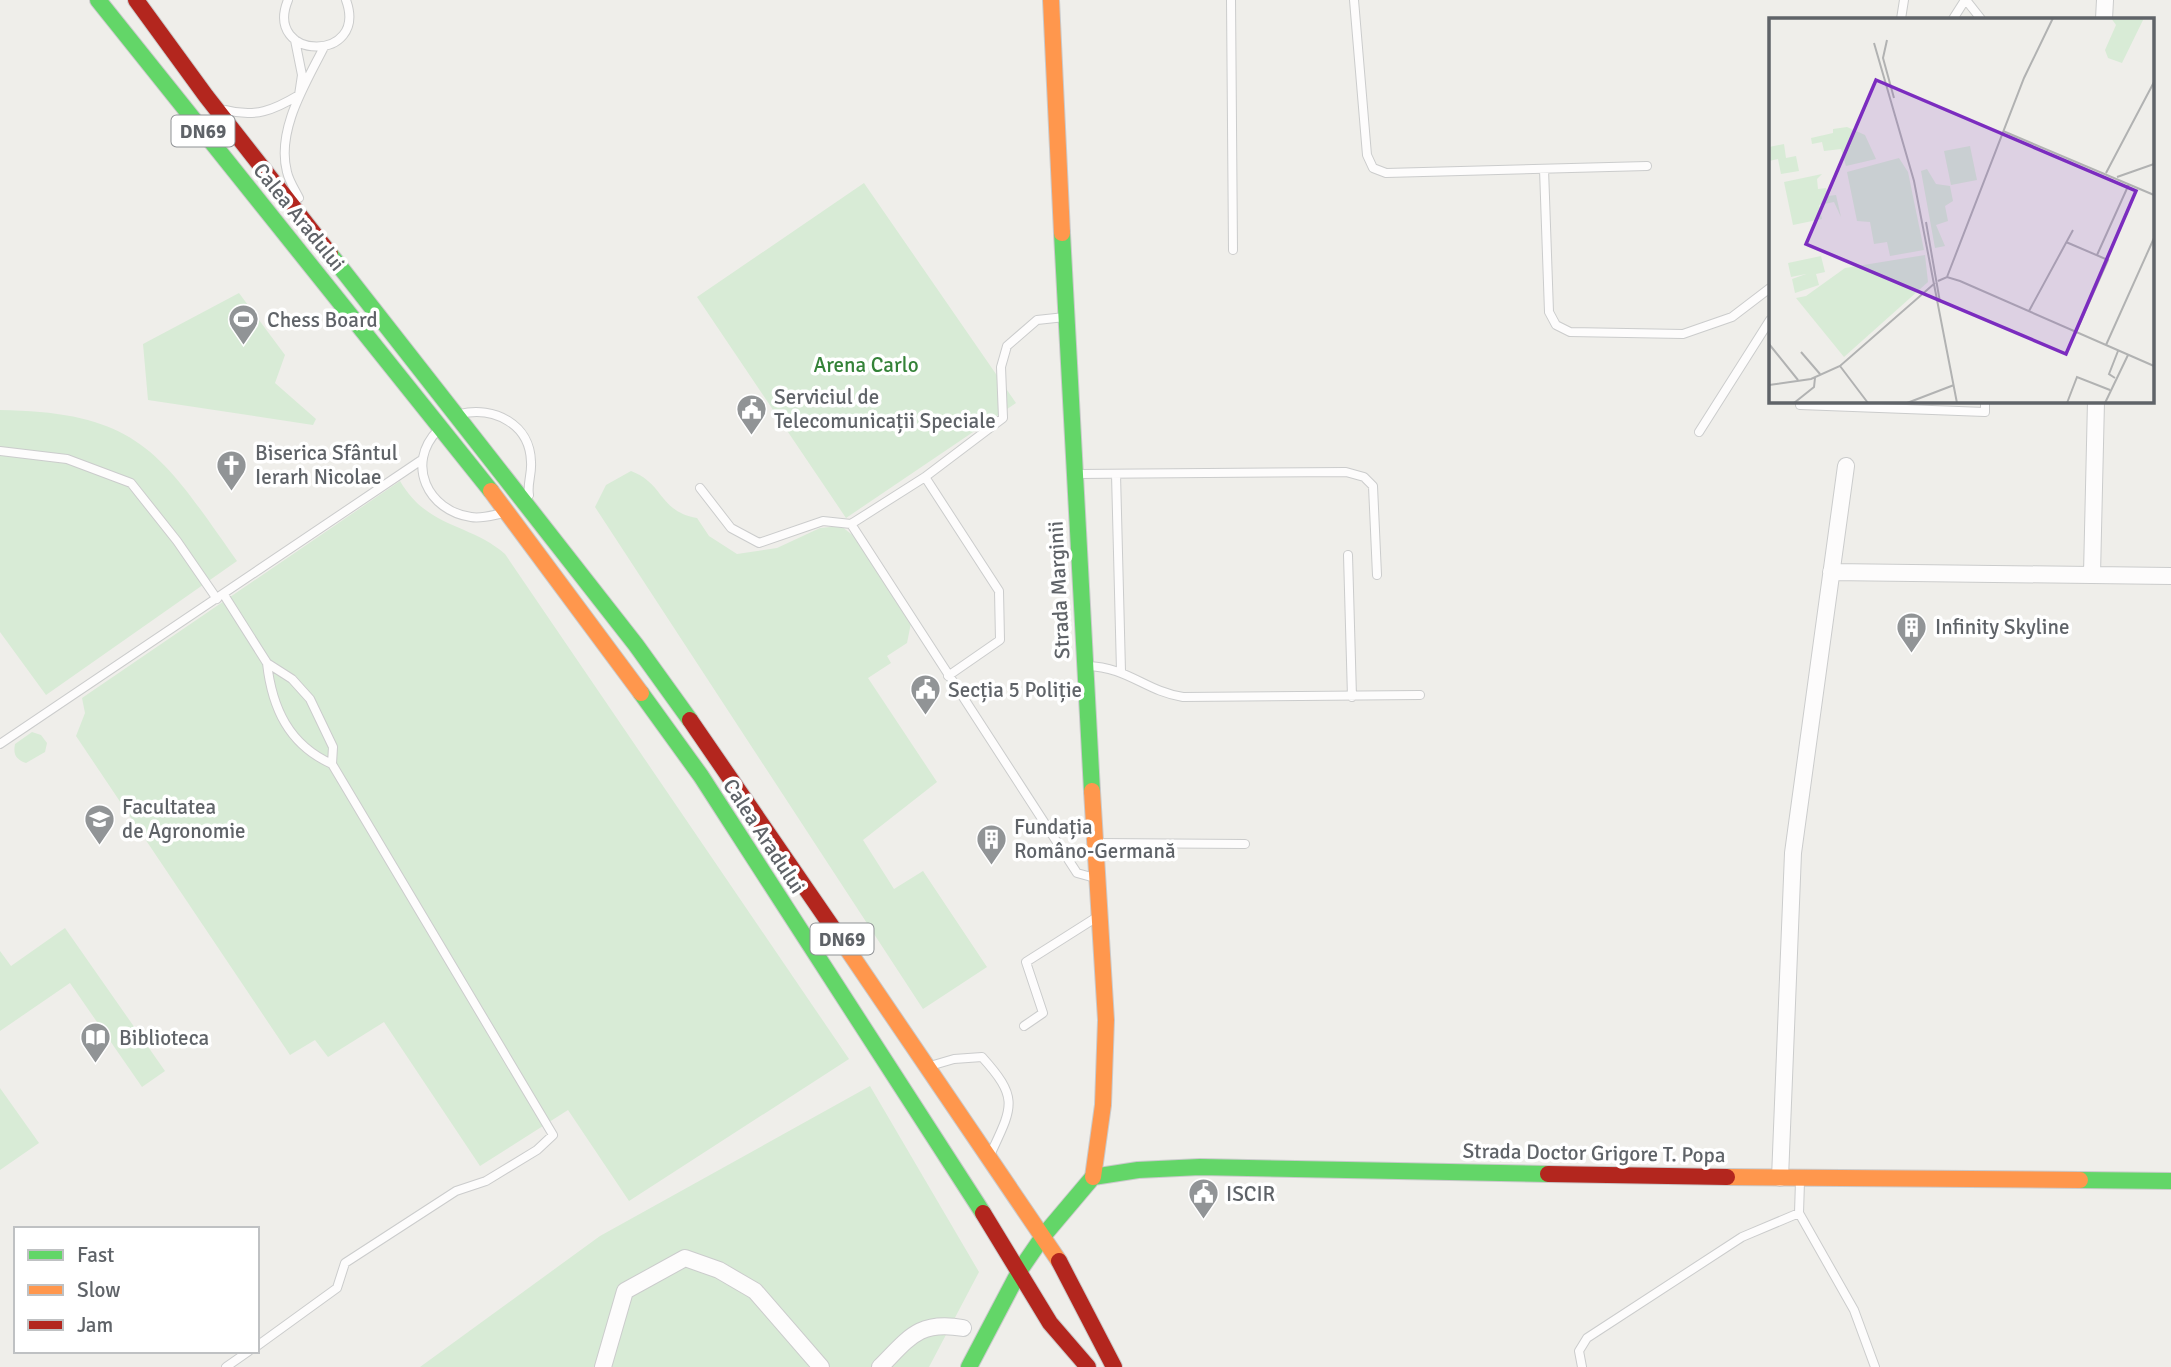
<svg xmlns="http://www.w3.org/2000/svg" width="2171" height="1367" font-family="Signika,sans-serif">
	<rect width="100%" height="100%" fill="#efeeea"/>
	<path fill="#d8ebd6" d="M864,183l152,220 -170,115 -149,-221z
		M239,293l46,62 -10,28 41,36 -3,6 -165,-25 -5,-56z
		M0,410c141,2 162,45 237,151l-191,134 -46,-63z
		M631,471c34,13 27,40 66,47l12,18 28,18 40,-6 43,-20 21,-2 14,11 56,86 -4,20 -20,13 4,7 -23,15 69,104 -74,58 31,49 29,-18 64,96 -64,42 -328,-502 11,-22z
		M400,481c28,48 70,42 105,73l344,505 -220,142 -61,-91 -88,56 -96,-144 -56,35 -13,-17 -25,15 -214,-319 9,-23 -3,-15z
		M32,732l9,3 6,8 -2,9 -19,11c-10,-4 -13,-8 -11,-19z
		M65,928l100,143 -23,16 -72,-104 -70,48v-80l11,15z
		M870,1086l109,186 -50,95h-509l180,-131z
		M0,1088l39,55 -39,27z"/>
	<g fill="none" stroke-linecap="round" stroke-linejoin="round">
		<defs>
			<path id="lane" d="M288,0c-25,61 81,63 58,0
				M1231,0l2,250
				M1354,0l13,155 6,13 13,5 261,-7
				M1966,0l15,19
				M1901,19l3,-19
				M1953,19l12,-19
				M226,110c29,8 48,0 73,-15l3,-20 -7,-35
				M1544,169l5,143 7,13 14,7 113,2 49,-17 38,-29
				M299,198c-4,-8 -10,-17 -12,-26 -11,-42 19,-89 37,-125
				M1800,401v4l185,7v-11
				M460,414c34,-8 70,10 71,48 1,12 -4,22 -2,33
				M438,430c-33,34 -10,81 33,87 11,2 22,-2 33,-4
				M1699,432l71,-112
				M0,451l67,8 64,24 46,58 40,58
				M1076,474l270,-2 18,5 9,9 4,89
				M1116,474l5,197
				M925,477l74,114 1,49 -52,36
				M700,488l31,40 28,15 64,-22 28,3 74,-47 78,-59 -2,-51 6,-21 30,-26 28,-3
				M851,524l226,349 18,5
				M1348,555l4,142
				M224,595l43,68 25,16 18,20 23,48 -1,17 221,371 -16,15 -51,31 -30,10 -111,72 -8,25 -80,58
				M267,663c5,45 22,82 65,101
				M1087,666c41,1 58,25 96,31l237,-2
				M0,744l420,-283
				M1098,843l147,1
				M1024,1026l19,-13 -17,-51 71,-45
				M930,1066l24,-7 28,-2c37,41 31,49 9,96
				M1799,1213l1,-32
				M226,1367l23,-16
				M1582,1367l-3,-16 8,-13 155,-101 57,-24 55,97 21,57"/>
			<path id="street" d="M2104,19l1,-19
				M1831,572l340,4
				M2092,574l4,-173
				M1780,1178l13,-325 53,-387
				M603,1367l22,-76 60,-33 34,12 36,21 66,76
				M880,1367c29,-29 39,-47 83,-39"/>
			<path id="fast" d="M98,0l393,491
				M1062,233l30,558
				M330,254l306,391 54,75
				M641,693l60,83 282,437
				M2080,1180l91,1
				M969,1367l51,-97 24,-35 49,-58 45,-7 62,-3 348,7"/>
			<path id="slow" d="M1051,0l11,233
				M491,491l150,202
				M1092,791l14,229 -3,85 -10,72
				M837,934l222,327
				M1727,1177l353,3"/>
			<path id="jam" d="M136,0l70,96 124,158
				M690,720l147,214
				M1548,1174l179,3
				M983,1213l67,110 38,44
				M1059,1261l55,106"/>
		</defs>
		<use href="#lane" stroke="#cbcccc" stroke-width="10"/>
		<use href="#street" stroke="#cbcccc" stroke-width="18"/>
		<use href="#fast" stroke="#cacacb" stroke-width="18"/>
		<use href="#slow" stroke="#cacacb" stroke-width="18"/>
		<use href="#jam" stroke="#cacacb" stroke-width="18"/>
		<use href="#lane" stroke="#fdfcfc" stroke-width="8"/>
		<use href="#street" stroke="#fdfcfc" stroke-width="16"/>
		<use href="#fast" stroke="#63d668" stroke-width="16"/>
		<use href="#slow" stroke="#ff974d" stroke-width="16"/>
		<use href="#jam" stroke="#b3261e" stroke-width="16"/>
	</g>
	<defs>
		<symbol id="stadium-pin" viewBox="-11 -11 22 30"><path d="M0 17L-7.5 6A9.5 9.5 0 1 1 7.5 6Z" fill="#919496" stroke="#fff"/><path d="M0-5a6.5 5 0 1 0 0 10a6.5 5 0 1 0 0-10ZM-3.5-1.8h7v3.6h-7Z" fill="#fff"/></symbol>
		<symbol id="civic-pin" viewBox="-11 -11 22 30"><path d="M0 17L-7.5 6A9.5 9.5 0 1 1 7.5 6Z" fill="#919496" stroke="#fff"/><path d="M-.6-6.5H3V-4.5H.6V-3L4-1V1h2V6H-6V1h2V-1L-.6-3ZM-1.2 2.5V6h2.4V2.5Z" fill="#fff"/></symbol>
		<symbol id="church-pin" viewBox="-11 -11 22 30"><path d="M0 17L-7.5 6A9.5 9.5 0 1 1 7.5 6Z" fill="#919496" stroke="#fff"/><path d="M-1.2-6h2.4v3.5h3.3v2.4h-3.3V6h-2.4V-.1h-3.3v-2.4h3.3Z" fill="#fff"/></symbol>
		<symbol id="building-pin" viewBox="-11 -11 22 30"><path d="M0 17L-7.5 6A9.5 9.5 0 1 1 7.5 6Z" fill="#919496" stroke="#fff"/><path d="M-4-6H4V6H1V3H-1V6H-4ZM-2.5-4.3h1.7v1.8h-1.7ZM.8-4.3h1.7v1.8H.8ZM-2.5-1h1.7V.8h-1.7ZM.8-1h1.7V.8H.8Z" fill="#fff"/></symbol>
		<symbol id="school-pin" viewBox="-11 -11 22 30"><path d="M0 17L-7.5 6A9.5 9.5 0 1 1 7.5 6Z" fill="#919496" stroke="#fff"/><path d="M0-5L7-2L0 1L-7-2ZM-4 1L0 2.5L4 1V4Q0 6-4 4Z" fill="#fff"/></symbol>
		<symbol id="library-pin" viewBox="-11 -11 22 30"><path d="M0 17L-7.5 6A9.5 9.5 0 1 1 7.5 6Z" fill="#919496" stroke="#fff"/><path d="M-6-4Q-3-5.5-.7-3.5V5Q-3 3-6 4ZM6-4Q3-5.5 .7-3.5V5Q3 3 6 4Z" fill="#fff"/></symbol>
	</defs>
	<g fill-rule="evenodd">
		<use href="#stadium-pin" x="226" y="302" width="35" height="47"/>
		<use href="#civic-pin" x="734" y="392" width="35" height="47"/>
		<use href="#church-pin" x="214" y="448" width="35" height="47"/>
		<use href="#building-pin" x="1894" y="610" width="35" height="47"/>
		<use href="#civic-pin" x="908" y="672" width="35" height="47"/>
		<use href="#school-pin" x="82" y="802" width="35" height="47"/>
		<use href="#building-pin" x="974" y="822" width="35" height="47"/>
		<use href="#library-pin" x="78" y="1020" width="35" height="47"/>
		<use href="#civic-pin" x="1186" y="1176" width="35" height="47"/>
	</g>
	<g text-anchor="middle" stroke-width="7" stroke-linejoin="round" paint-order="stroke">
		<g fill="#fff" stroke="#8f9295" stroke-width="2">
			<rect x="171.5" y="115.5" width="63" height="31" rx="5"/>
			<rect x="810.5" y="923.5" width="63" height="31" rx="5"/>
		</g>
		<g font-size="19" font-weight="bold" fill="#5f6368">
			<text x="203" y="138">DN69</text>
			<text x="842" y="946">DN69</text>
		</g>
		<g font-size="21" fill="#5f6368" stroke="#fff">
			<text transform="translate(299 217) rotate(51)" y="7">Calea Aradului</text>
			<text transform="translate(1059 590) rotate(-93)" y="7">Strada Marginii</text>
			<text transform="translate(764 836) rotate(57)" y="7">Calea Aradului</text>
			<text transform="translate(1594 1153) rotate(1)" y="7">Strada Doctor Grigore T. Popa</text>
		</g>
		<g font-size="21" fill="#5f6368" stroke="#fff" text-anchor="start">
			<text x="267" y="327">Chess Board</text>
			<text x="774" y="404">Serviciul de<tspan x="774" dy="24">Telecomunicații Speciale</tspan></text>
			<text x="255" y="460">Biserica Sfântul<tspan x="255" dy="24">Ierarh Nicolae</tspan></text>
			<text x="1935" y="634">Infinity Skyline</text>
			<text x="948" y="697">Secția 5 Poliție</text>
			<text x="122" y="814">Facultatea<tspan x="122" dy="24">de Agronomie</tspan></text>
			<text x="1014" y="834">Fundația<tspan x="1014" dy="24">Româno-Germană</tspan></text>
			<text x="119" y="1045">Biblioteca</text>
			<text x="1226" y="1201">ISCIR</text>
		</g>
		<g font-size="21" fill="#348238" stroke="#fff">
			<text x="866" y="372">Arena Carlo</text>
		</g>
	</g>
	<g transform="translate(1769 18)">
		<rect width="385" height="385" fill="#efeeea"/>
		<path d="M342,0h33l-22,45 -14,-5 -3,-8 11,-25zM64,111l14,-2 18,8 11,24 -30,7 -5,-17 -17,2 -2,-9 -10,2 -1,-6 22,-5zM15,126l2,14 10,-2 3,15 -18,3 -3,-15 -9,2v-14zM201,128l7,34 -26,5 -7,-34zM130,140l9,14 16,78 -34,6 -3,-14 -13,2 -4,-22 -13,-1 -10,-49zM158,151l9,15 14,2 3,15 -8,5 3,15 -12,4 9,21 -10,2 -14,-77zM53,156l-5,5 1,10 8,-1 2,8 8,-1 5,22 -7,-15 -15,3 3,14 -29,6 -9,-43zM156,237l3,27 -84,75 -48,-59 10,-2 39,-28zM52,238l4,16 -9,2 3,11 -24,8 -3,-14 14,-5 -15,3 -3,-14z" fill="#d8ebd6"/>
		<path fill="none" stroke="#b1b2b2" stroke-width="2" d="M118,22l-4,18 11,40M105,25l40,138 43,222M234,113l151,64M337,155l48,-91M348,159l37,-13M157,204l14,80M297,224l42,18 -32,72M328,237l32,-71M178,259l77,-199 29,-60M169,263l9,-4 13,4 194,85M260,293l44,-81M0,326l29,36M337,327l48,-107M32,334l19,22M71,348l28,37M346,360l-6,-4 9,-23M0,367l42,-6 29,-13 95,-83M25,385l20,-16 1,-9M138,385l47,-18M298,385l10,-26 33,13M336,385l23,-48"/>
		<path fill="#7b2cbf" fill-opacity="0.15" stroke="#7b2cbf" stroke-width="3.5" d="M107,62l260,111 -70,163 -260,-110z"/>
		<rect width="385" height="385" fill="none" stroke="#5f6368" stroke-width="3.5"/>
	</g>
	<rect x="14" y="1227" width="245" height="126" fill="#ffffff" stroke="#bfc1c3" stroke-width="2"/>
	<rect x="28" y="1250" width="35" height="10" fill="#63d668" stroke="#bfc1c3" stroke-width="2"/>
	<text x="77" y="1262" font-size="21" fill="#5f6368">Fast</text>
	<rect x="28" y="1285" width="35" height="10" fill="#ff974d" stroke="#bfc1c3" stroke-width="2"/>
	<text x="77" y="1297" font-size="21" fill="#5f6368">Slow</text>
	<rect x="28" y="1320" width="35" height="10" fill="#b3261e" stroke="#bfc1c3" stroke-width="2"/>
	<text x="77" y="1332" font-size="21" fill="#5f6368">Jam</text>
</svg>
